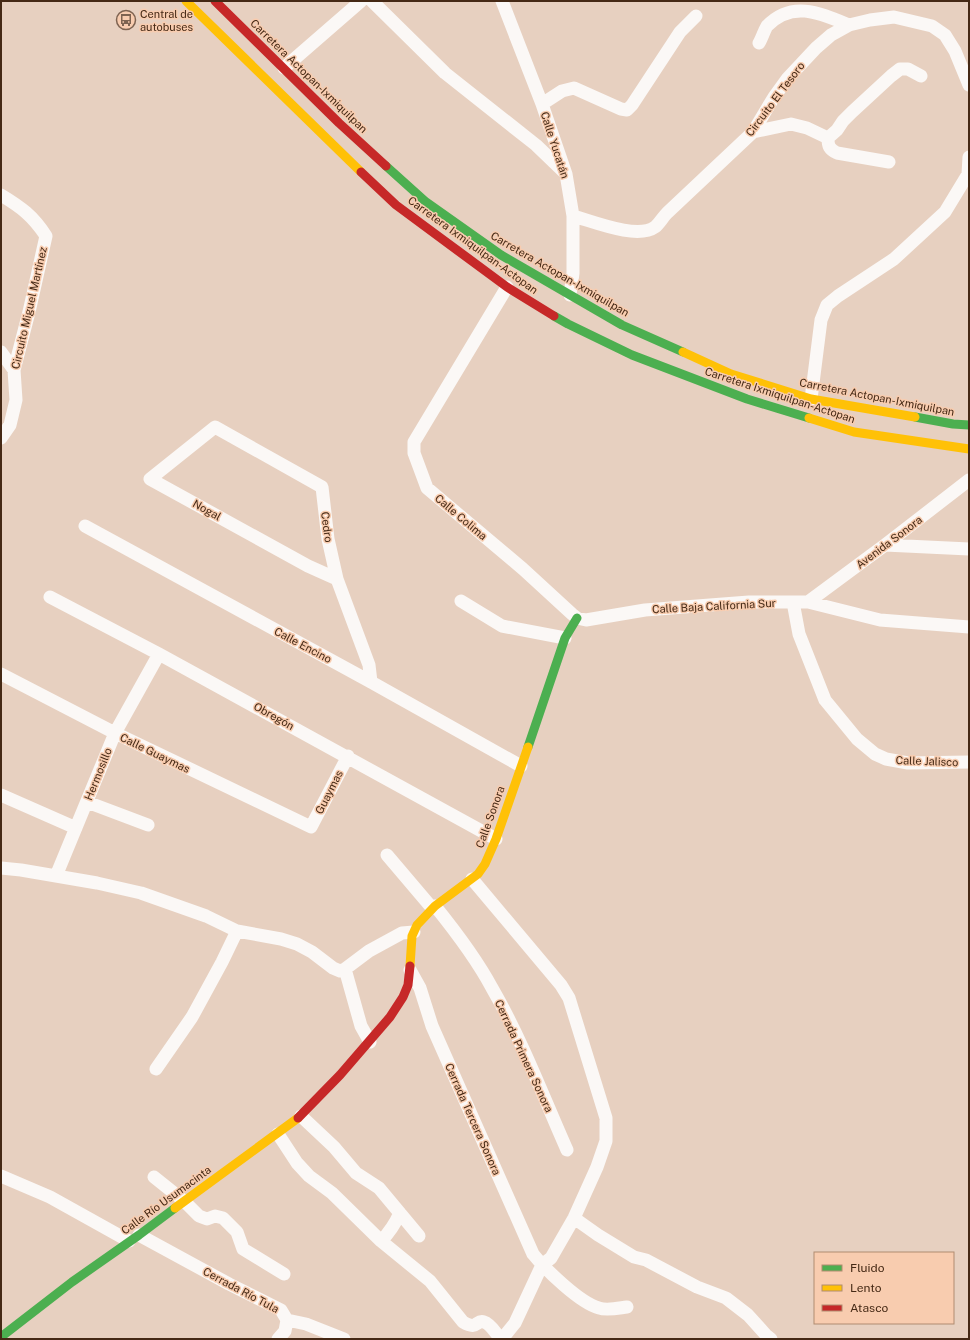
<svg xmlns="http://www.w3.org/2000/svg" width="970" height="1340" font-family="'Public Sans',sans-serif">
	<rect width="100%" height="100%" fill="#e7d0c0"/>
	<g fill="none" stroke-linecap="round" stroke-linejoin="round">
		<path stroke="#fbf8f6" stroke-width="13" d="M372,1l73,72 91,72 27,26
			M502,1l40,103 24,70 7,42v57l-3,22
			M759,43c3,-5 5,-12 8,-17 25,-26 53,-13 82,-1
			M284,68l77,-67
			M542,104l20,-13 12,-3 47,21 6,1 5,-5 48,-73 16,-16
			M753,132l38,-8 16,4 21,10c0,8 1,11 9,15l52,9
			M828,138l9,-8 6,-9 9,-9 39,-36 9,-7h8l13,7
			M1,195c20,12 32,21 45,41l-17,76 -15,58 2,30 -6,25 -9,13
			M573,216c19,5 64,24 82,11 4,-3 8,-10 12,-14l86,-81 21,-35 13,-18 29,-31 15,-13 18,-10 21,-5 24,-3 38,9 13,9 10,16 14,34
			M507,287l-93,155v11l13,35 96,81 49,45 5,4 9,2 59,-10 104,-8h59l72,18 89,7
			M1,352l13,18
			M811,399l10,-79 6,-15 11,-9 56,-37 51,-47 23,-38 1,-17
			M85,526l286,156 150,84
			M885,545l84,4
			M337,579l-29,-13 -158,-87 65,-52 107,60 6,52 9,40 32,86 2,17
			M50,597l109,57 337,185
			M461,601l41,25 63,12
			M793,602l6,32 26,66 32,39 18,15 11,5 22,4 61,-1
			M808,602l77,-57 84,-65
			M1,674l114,59 196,94 37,-71
			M1,795l75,33
			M87,802l61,23
			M387,855l45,53
			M1,868l20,2 76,13 44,10 65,23 31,15 44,8 16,5 15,8 21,16 7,3 5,-2 24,-18 33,-18 12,-1
			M56,876l59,-143 44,-79
			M472,879l89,106 8,13 37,120v23l-9,26 -23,51 -23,40 -9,7 -27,58 -13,16
			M435,906c21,26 41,52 57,82 30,52 51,108 75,162
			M345,969l16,57 9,16
			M410,970l10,18 12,38 101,228c13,16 47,49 66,54 8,3 20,0 28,-1
			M156,1069l36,-52 30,-55 15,-31
			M301,1116l33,31 22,26 23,15 40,48
			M278,1134l19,29 12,13 23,17 49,48 49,40 33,41c15,9 13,-3 21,0 7,2 12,12 17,17
			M1,1176l49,21 79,44
			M154,1177l30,24 15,15 8,3 8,-3 8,2 14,14 6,17 41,25
			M574,1218l24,17 36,22 12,3 51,27 29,11 22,17 18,20 5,4
			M139,1235l90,49 52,26 6,10 19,4 38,15
			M381,1241c9,-9 14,-17 19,-28
			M278,1339l7,-8 2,-11"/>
		<path stroke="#4caf50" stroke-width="9" d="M386,166l40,36 75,53 121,70 61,27
			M554,316l14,8 64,31 115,44 62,19
			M915,417l38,7 16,1
			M528,747l37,-109 12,-20
			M1,1337l71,-55 67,-47 36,-27"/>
		<path stroke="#ffc107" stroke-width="9" d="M186,1l175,171
			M683,352l48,22 80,25 104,18
			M809,418l45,14 115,17
			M410,966l2,-30 5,-11 18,-19 43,-32 7,-10 11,-25 32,-92
			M175,1208l123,-90"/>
		<path stroke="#c62828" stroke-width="9" d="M215,1l124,122 47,43
			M361,172l35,33 111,82 47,29
			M298,1118l42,-43 50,-58 13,-20 5,-12 2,-19"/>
	</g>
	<defs>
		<symbol id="bus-ring" viewBox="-11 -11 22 22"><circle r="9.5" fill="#f8ccaf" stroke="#7e6351" stroke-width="1.5"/><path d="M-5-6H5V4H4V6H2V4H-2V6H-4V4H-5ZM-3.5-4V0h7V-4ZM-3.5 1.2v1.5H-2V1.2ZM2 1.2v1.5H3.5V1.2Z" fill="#7e6351"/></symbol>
	</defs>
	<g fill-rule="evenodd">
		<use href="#bus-ring" x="115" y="9" width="22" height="22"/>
	</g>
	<g text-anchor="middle" stroke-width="3" stroke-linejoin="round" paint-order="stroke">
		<g font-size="11" fill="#452915" stroke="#f8ccaf" text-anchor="start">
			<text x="140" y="18">Central de<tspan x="140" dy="13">autobuses</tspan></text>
		</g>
		<g font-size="11" fill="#452915" stroke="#f8ccaf">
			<text transform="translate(309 76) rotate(44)" y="4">Carretera Actopan-Ixmiquilpan</text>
			<text transform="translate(775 99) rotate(-53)" y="4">Circuito El Tesoro</text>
			<text transform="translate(555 145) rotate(72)" y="4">Calle Yucatán</text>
			<text transform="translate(473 245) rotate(36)" y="4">Carretera Ixmiquilpan-Actopan</text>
			<text transform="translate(560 274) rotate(30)" y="4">Carretera Actopan-Ixmiquilpan</text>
			<text transform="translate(29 308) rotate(-77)" y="4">Circuito Miguel Martínez</text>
			<text transform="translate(780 395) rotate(18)" y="4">Carretera Ixmiquilpan-Actopan</text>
			<text transform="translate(877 397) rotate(11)" y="4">Carretera Actopan-Ixmiquilpan</text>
			<text transform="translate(207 510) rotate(29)" y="4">Nogal</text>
			<text transform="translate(461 517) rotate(40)" y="4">Calle Colima</text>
			<text transform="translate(327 527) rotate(82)" y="4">Cedro</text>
			<text transform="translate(889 542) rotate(-37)" y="4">Avenida Sonora</text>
			<text transform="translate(714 606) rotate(-3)" y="4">Calle Baja California Sur</text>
			<text transform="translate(303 645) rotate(28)" y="4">Calle Encino</text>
			<text transform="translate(274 716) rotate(29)" y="4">Obregón</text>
			<text transform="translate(155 753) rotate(26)" y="4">Calle Guaymas</text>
			<text transform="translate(927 761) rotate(2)" y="4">Calle Jalisco</text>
			<text transform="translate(98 774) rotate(-68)" y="4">Hermosillo</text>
			<text transform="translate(329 792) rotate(-63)" y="4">Guaymas</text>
			<text transform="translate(490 817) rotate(-70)" y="4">Calle Sonora</text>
			<text transform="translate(524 1056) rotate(65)" y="4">Cerrada Primera Sonora</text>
			<text transform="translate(473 1119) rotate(66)" y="4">Cerrada Tercera Sonora</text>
			<text transform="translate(166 1200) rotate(-36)" y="4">Calle Río Usumacinta</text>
			<text transform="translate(241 1290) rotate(28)" y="4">Cerrada Río Tula</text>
		</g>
	</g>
	<rect width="970" height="1340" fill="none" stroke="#452915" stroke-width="4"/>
	<rect x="814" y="1252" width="140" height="72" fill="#f8ccaf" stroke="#b08b71"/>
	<rect x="822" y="1265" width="20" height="6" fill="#4caf50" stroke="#b08b71"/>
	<text x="850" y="1272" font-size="12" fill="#452915">Fluido</text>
	<rect x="822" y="1285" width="20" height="6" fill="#ffc107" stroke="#b08b71"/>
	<text x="850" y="1292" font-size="12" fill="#452915">Lento</text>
	<rect x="822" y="1305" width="20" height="6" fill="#c62828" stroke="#b08b71"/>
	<text x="850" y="1312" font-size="12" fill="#452915">Atasco</text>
</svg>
